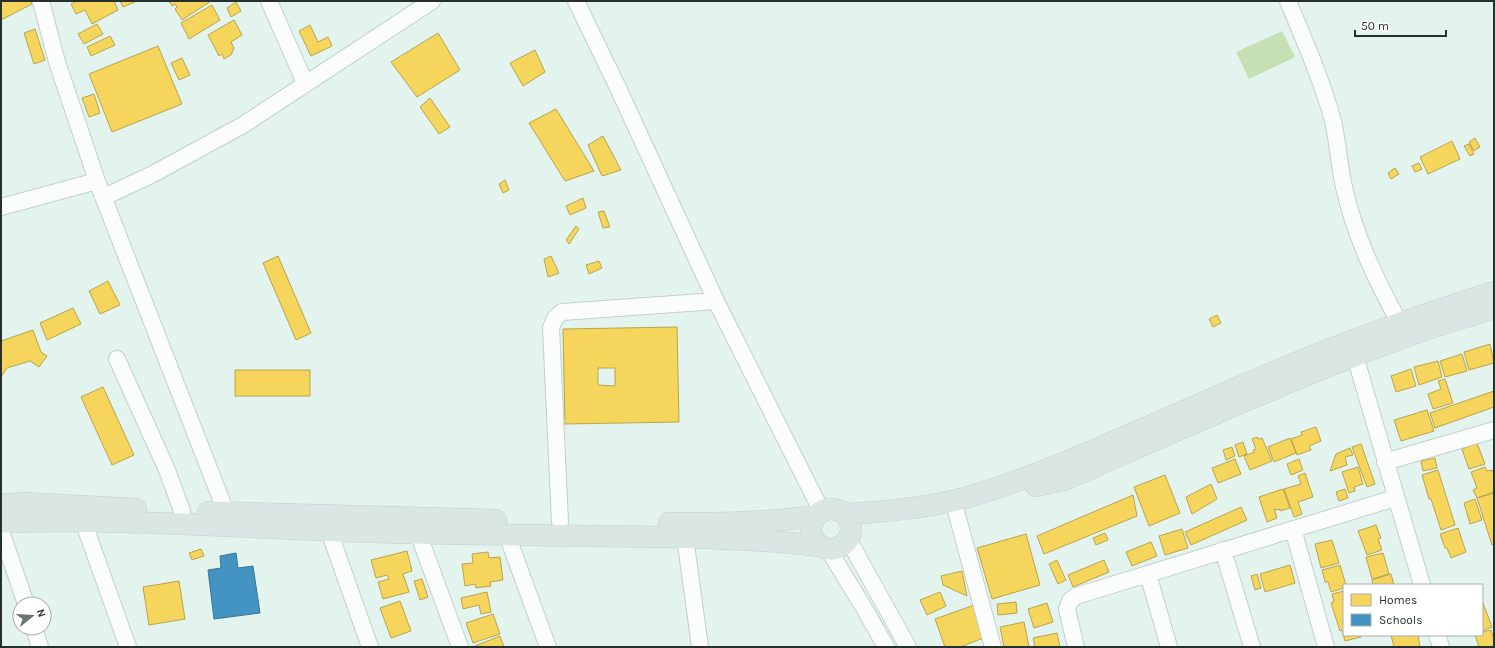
<svg xmlns="http://www.w3.org/2000/svg" width="1495" height="648" font-family="Karla,sans-serif">
	<rect width="100%" height="100%" fill="#e3f4ee"/>
	<path fill="#c7dfb4" d="M1282,31l13,26 -46,22 -13,-27z"/>
	<path fill="#f6d55c" stroke="#b8a44e" fill-rule="evenodd" d="M1,1h30l1,3 -31,16z
		M77,1h37l4,9 -26,14 -7,-14 -9,4 -5,-10z
		M120,1h15v1l-12,5z
		M169,1h42l-29,19 -7,-11 2,-2 -2,-3 -3,2z
		M236,2l5,9 -10,6 -4,-9z
		M212,5l8,15 -31,19 -8,-16z
		M234,20l8,15 -11,7 3,6 -3,7 -7,4 -2,-5 -3,2 -11,-21z
		M97,24l6,10 -19,10 -6,-10z
		M310,25l8,17 10,-5 4,9 -21,10 -12,-25z
		M35,29l10,31 -11,4 -10,-31z
		M438,33l22,37 -43,27 -26,-35z
		M110,36l5,9 -24,11 -4,-9z
		M158,46l24,58 -70,28 -23,-58z
		M535,50l10,22 -22,14 -13,-23z
		M182,58l8,17 -11,5 -8,-17z
		M94,94l6,19 -11,4 -7,-19z
		M430,98l20,29 -11,7 -19,-27z
		M556,109l38,62 -29,10 -36,-58z
		M603,136l18,34 -19,6 -14,-31z
		M1475,138l5,9 -6,4 -5,-9z
		M1452,141l8,18 -32,15 -8,-17z
		M1469,144l5,10 -4,2 -6,-10z
		M1419,163l3,6 -7,3 -3,-6z
		M1395,168l4,6 -8,5 -3,-6z
		M505,180l4,10 -6,3 -4,-9z
		M583,198l3,10 -16,7 -4,-9z
		M604,211l6,16 -7,1 -5,-16z
		M576,226l3,3 -10,15 -3,-4z
		M278,256l33,77 -15,7 -33,-77z
		M551,256l8,17 -11,4 -4,-18z
		M599,261l3,7 -13,6 -3,-9z
		M108,281l12,24 -20,9 -11,-23z
		M73,308l8,16 -34,16 -7,-17z
		M1217,315l4,8 -8,4 -4,-8z
		M677,327l2,95 -114,2 -2,-95zM598,368h17v18l-17,-1z
		M33,330l8,22 6,4 -8,11 -9,-6 -23,7 -6,9v-36z
		M1490,344l4,19 -25,7 -5,-18z
		M1462,354l5,17 -22,6 -5,-16z
		M1438,361l4,16 -23,8 -5,-18z
		M1411,369l5,17 -20,6 -5,-16z
		M235,370h75v26h-75z
		M1445,379l8,24 -20,6 -5,-15 13,-5 -3,-8z
		M103,387l31,68 -22,10 -31,-68z
		M1494,391v16l-59,21 -5,-15z
		M1427,410l7,21 -33,10 -7,-21z
		M1316,427l5,14 -12,5 2,4 -14,5 -6,-16 11,-4 -1,-3z
		M1257,437l1,2 4,-1 10,23 -22,9 -6,-14 10,-4 -1,-2 3,-1 -4,-10z
		M1290,438l6,15 -22,9 -6,-15z
		M1243,442l4,12 -8,3 -4,-12z
		M1477,443l8,21 -16,5 -7,-20z
		M1361,444l14,40 -8,3 -15,-40z
		M1232,447l3,9 -9,4 -3,-10z
		M1350,448l3,7 -8,2 2,8 -17,6 6,-17z
		M1435,458l2,10 -14,3 -2,-10z
		M1235,459l6,15 -23,9 -6,-15z
		M1299,459l4,11 -12,5 -4,-11z
		M1358,467l5,17 -9,3 1,4 -6,2 -7,-21z
		M1485,467l2,4 5,-1 2,5v17l-17,6 -4,-8 4,-2 -6,-16z
		M1438,470l17,55 -14,5 -10,-31h-2l-7,-24z
		M1305,473l8,24 -15,5 4,12 -8,3 -10,-28 17,-5 -3,-8z
		M1165,475l15,38 -31,13 -15,-39z
		M1211,484l6,15 -25,15 -6,-17z
		M1283,489l7,19 -10,3v-2l-4,1 -2,-1 3,9 -10,4 -8,-25z
		M1345,489l3,9 -9,3 -3,-9z
		M1494,493v51l-2,1 -15,-47z
		M1133,495l4,21 -93,38 -7,-18z
		M1475,499l7,21 -12,4 -6,-21z
		M1241,507l6,13 -56,25 -6,-13z
		M1376,525l5,13 -3,1 4,11 -15,5 -9,-24z
		M1458,528l8,24 -15,6 -4,-10h-2l-5,-14z
		M1182,529l6,19 -23,7 -6,-19z
		M1105,533l3,7 -12,5 -3,-7z
		M1026,534l14,51 -48,14 -15,-51z
		M1332,540l7,23 -18,5 -6,-24z
		M1151,542l6,14 -25,10 -6,-14z
		M201,549l3,7 -12,4 -3,-7z
		M407,551l5,20 -9,3 6,18 -26,7 -5,-17 11,-3 -2,-4 -11,3 -5,-18z
		M488,552l1,6 11,-1 3,23 -13,2 1,4 -15,2 -1,-4 -10,2 -3,-22 11,-1 -1,-9z
		M1383,553l6,21 -17,5 -6,-22z
		M1057,560l9,20 -8,4 -9,-20z
		M1104,560l5,12 -36,15 -5,-12z
		M1290,565l5,18 -30,9 -5,-18z
		M1340,565l6,20h-2v3l-13,4 -3,-10h-3l-3,-12z
		M962,571l5,25 -24,-11 -2,-9z
		M1257,574l4,14 -6,2 -4,-14z
		M1391,574l3,11h-21l-1,-5z
		M422,579l6,18 -8,3 -6,-19z
		M179,581l6,38 -36,6 -6,-38z
		M1344,591v44h16l1,2 -16,4 -3,-11 -2,1 -9,-28 3,-1 -2,-8z
		M487,592l4,20 -10,2 -2,-9 -16,4 -2,-11z
		M940,592l6,14 -19,9 -7,-15z
		M400,601l11,30 -20,7 -11,-30z
		M1016,602l1,11 -19,2 -1,-11z
		M1047,603l6,19 -19,6 -6,-19z
		M1482,603h1l9,24 -10,4z
		M977,604l12,32 -29,11h-15l-10,-28z
		M493,614l7,20 -27,9 -7,-20z
		M1024,622l5,25h-25l-4,-20z
		M1491,630l3,10v7h-15l-4,-12h7v-3z
		M1057,633l3,14h-25l-2,-9z
		M1391,635h27l2,12h-26z
		M500,636l4,11h-29v-1z"/>
	<path fill="#4393c3" stroke="#3a7696" d="M236,553l2,15 15,-2 7,47 -46,6 -6,-49 13,-2 -1,-12z"/>
	<g fill="none" stroke-linecap="round" stroke-linejoin="round">
		<defs>
			<path id="minor" d="M41,1l16,61 40,119 129,331
				M269,1l36,82
				M576,1l43,89 97,211 105,209
				M1288,1c16,39 34,79 45,120 5,22 6,44 11,66 11,49 31,91 55,135
				M104,197l49,-23 90,-49 189,-124
				M1,207l96,-26
				M1355,356l67,229
				M117,359l50,111 15,41
				M1385,462l109,-32
				M956,511l37,136
				M83,521l45,126
				M560,522l-9,-194 4,-10 7,-6 154,-11
				M1293,529l33,118
				M1,531l25,73
				M329,531l41,116
				M418,533l42,114
				M507,535l41,112
				M685,537l15,110
				M848,539l60,108
				M828,549l36,59 22,39
				M1223,550l29,97
				M1148,574l21,73
				M34,628l6,19
				M1437,635l4,12
				M1076,647l-9,-38 3,-8 6,-5 319,-98"/>
			<path id="major" d="M1036,486l31,-7c111,-49 221,-99 335,-141 30,-11 61,-20 92,-30
				M1,505l22,-2 113,6
				M811 529a20 20 0 1 1 40 0a20 20 0 1 1-40 0Z
				M208,512l288,8
				M844,514c41,-2 84,-6 124,-17 52,-15 102,-36 152,-58 46,-20 93,-41 140,-61 76,-33 154,-61 234,-86
				M1,522c136,-4 272,8 408,11 60,1 120,2 181,3 77,1 154,1 230,10
				M669,523c49,0 98,0 146,-7"/>
		</defs>
		<use href="#minor" stroke="#c2cfcb" stroke-width="18"/>
		<use href="#major" stroke="#c5cecb" stroke-width="22"/>
		<use href="#minor" stroke="#fbfdfc" stroke-width="16"/>
		<use href="#major" stroke="#dae6e4" stroke-width="21"/>
	</g>
	<rect width="1495" height="648" fill="none" stroke="#26312d" stroke-width="4"/>
	<rect x="1343" y="584" width="140" height="52" fill="#ffffff" stroke="#a8adab"/>
	<rect x="1351" y="594" width="20" height="12" fill="#f6d55c" stroke="#a8adab"/>
	<text x="1379" y="604" font-size="12" fill="#26312d">Homes</text>
	<rect x="1351" y="614" width="20" height="12" fill="#4393c3" stroke="#a8adab"/>
	<text x="1379" y="624" font-size="12" fill="#26312d">Schools</text>
	<g transform="translate(32 616) rotate(72)"><circle r="19" fill="#ffffff" stroke="#a8adab"/>
	<path d="M0-3L7 15L0 10L-7 15Z" fill="#687571"/>
	<text y="-6" font-size="11" font-weight="bold" text-anchor="middle" fill="#26312d">N</text>
	</g>
	<path d="M1355 30v6h91v-6" fill="none" stroke="#26312d" stroke-width="2"/>
	<text x="1361" y="30" font-size="12" fill="#26312d" stroke="#ffffff" stroke-width="3" paint-order="stroke">50 m</text>
</svg>
